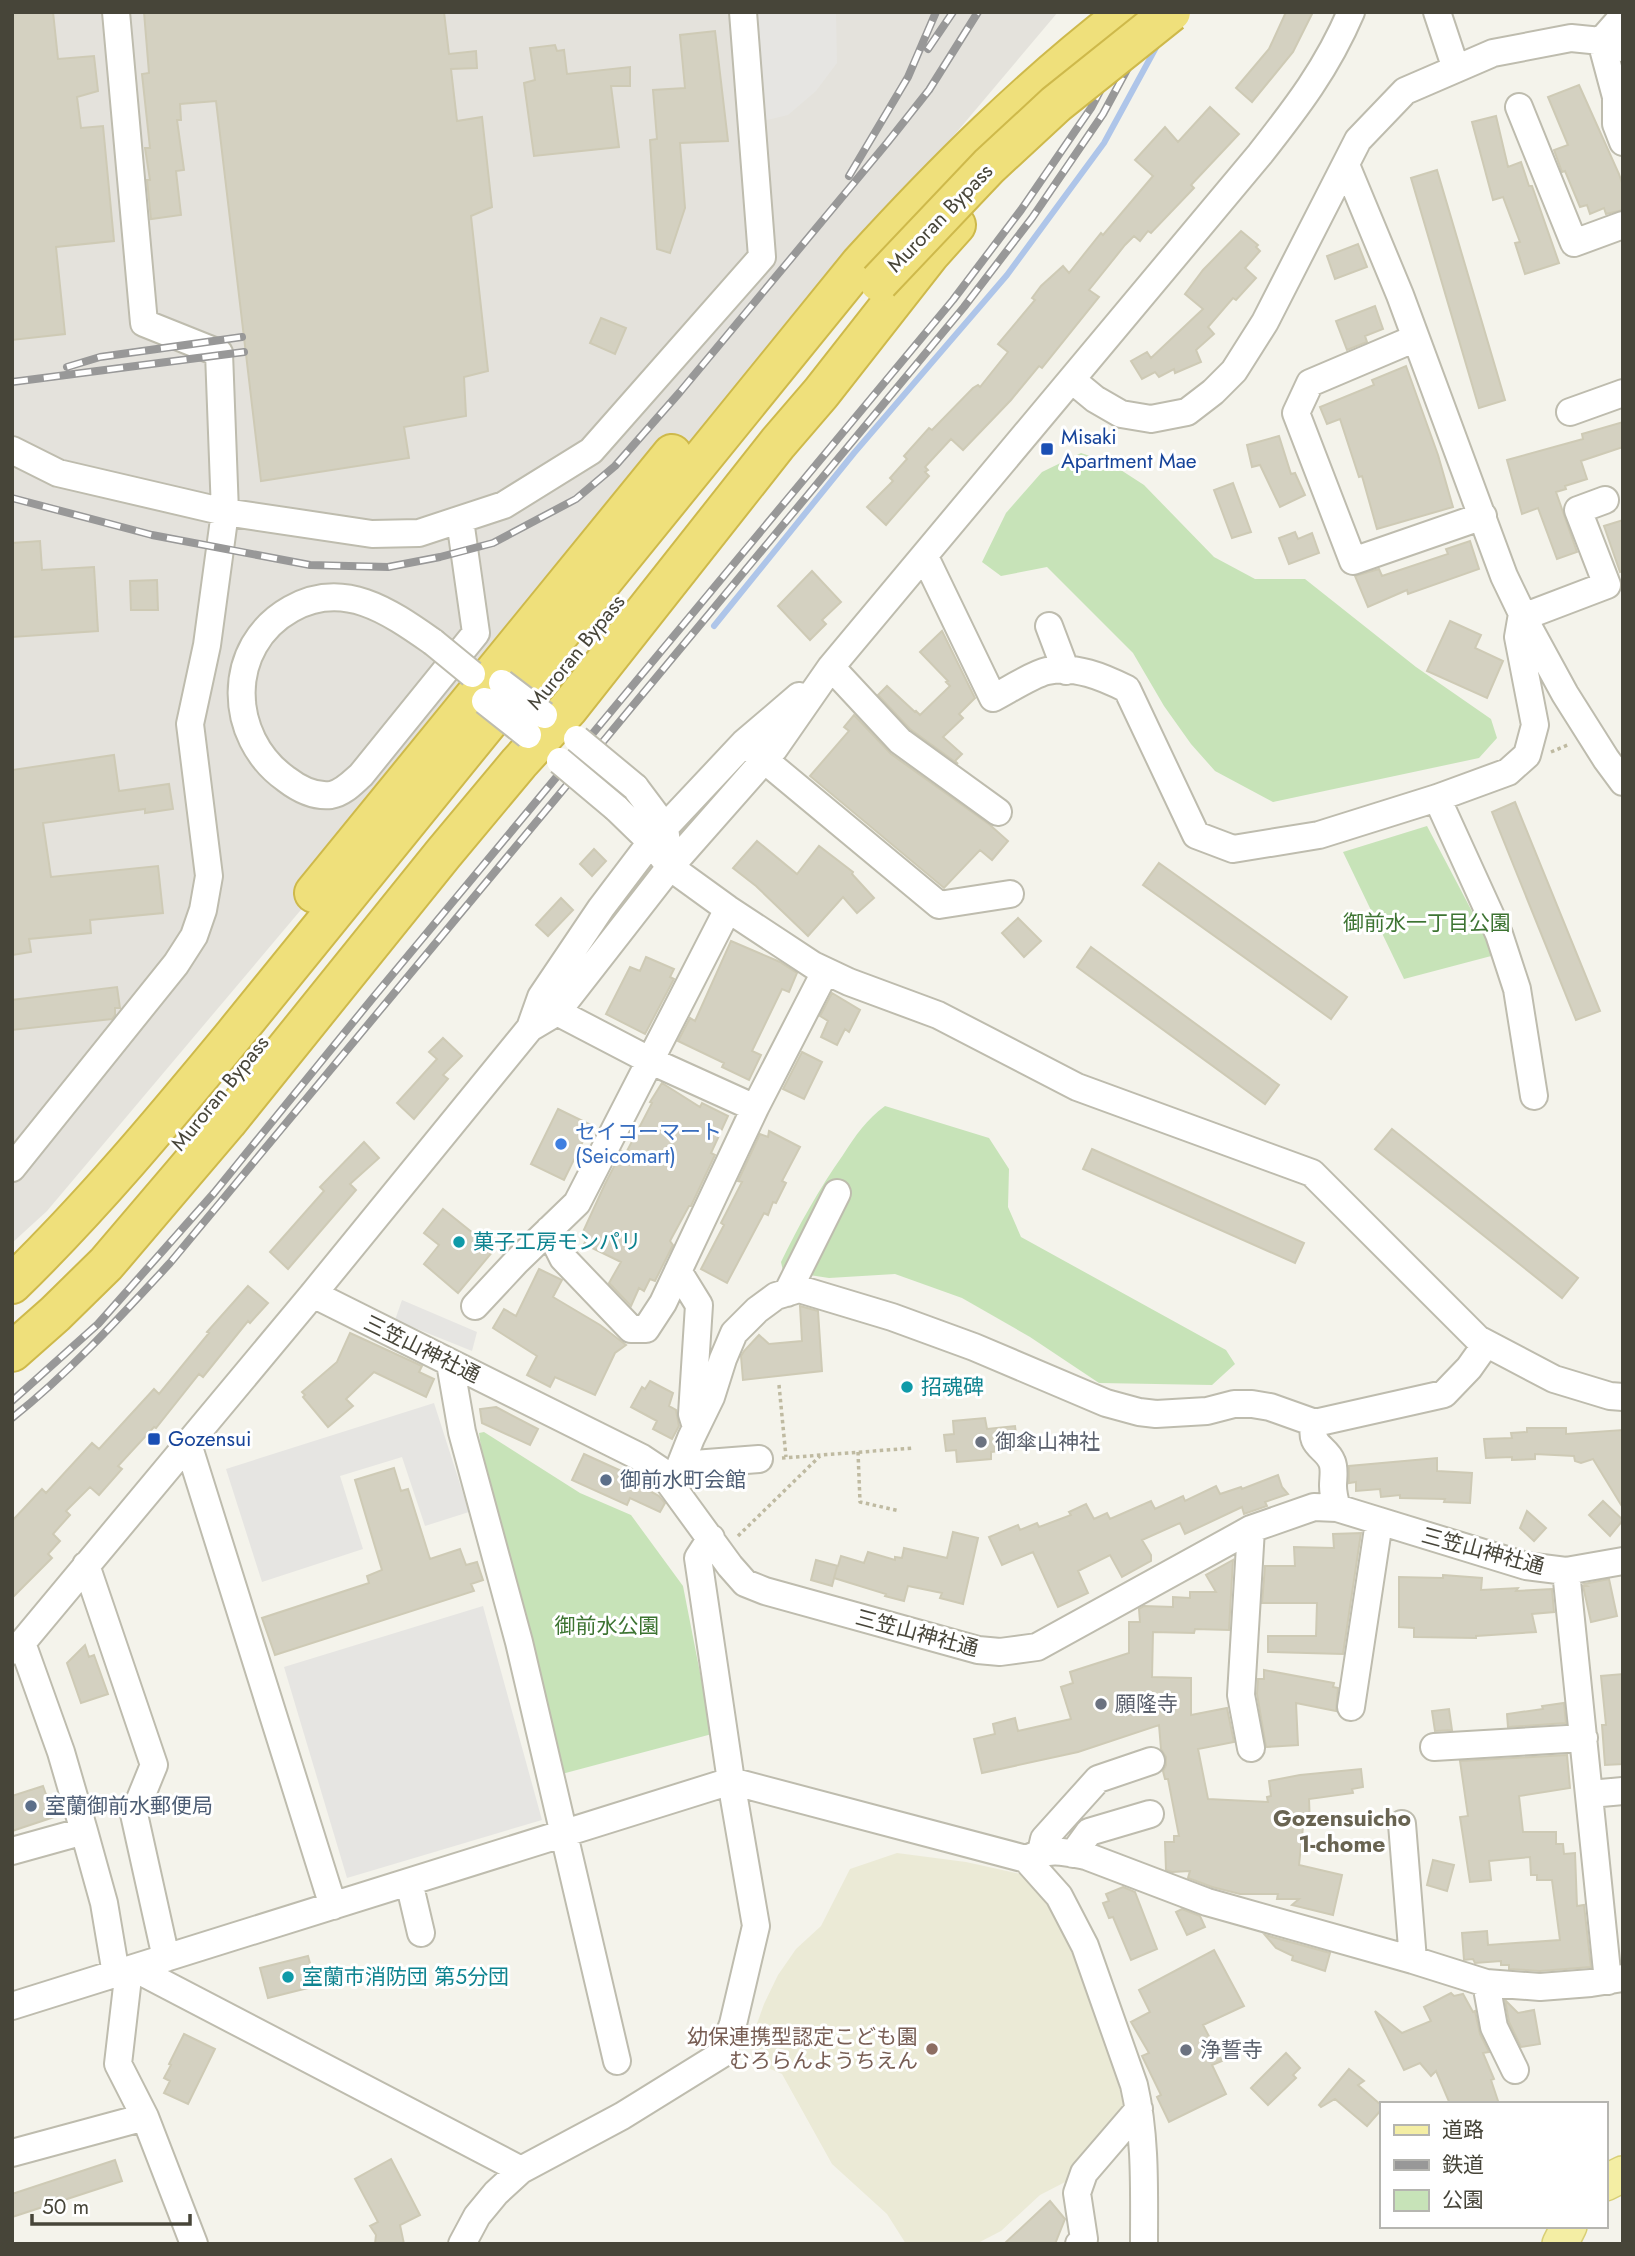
<svg xmlns="http://www.w3.org/2000/svg" width="1635" height="2256" font-family="Jost,'Noto Sans JP',sans-serif">
	<rect width="100%" height="100%" fill="#f4f3eb"/>
	<path fill="#e4e2dc" d="M12,12h1046l-1011,1199 -35,32z"/>
	<path fill="#ebead6" d="M897,1853l69,9 63,14 26,34 44,108 16,48 9,44 -53,69 -31,16 -39,36 -25,13h-70l-19,-30 -55,-50 -50,-90 -25,-11 -4,-28 11,-31 14,-29 18,-26 25,-23 29,-57z"/>
	<path fill="#c7e3b8" d="M1081,453l29,10 34,22 70,72 41,22h50l111,88 75,52 6,19 -18,20 -206,44 -58,-31 -24,-27 -27,-38 -31,-53 -86,-86 -46,9 -19,-14 24,-49 36,-41z
		M1427,826l68,129 -91,24 -61,-127z
		M885,1106l104,32 20,31 -1,38 13,30 205,113 9,14 -23,21 -113,-2 -69,-46 -68,-39 -67,-24 -66,4 -46,-7 -2,-9c18,-37 38,-73 62,-107 12,-19 24,-36 42,-49z
		M484,1432l96,61 51,22 52,71 29,148 -154,41 -77,-328 -2,-14z"/>
	<path fill="#e6e5e2" d="M754,12h82l1,51 -21,28 -28,24 -25,6z
		M402,1300l75,32 -5,19 -77,-31z
		M434,1403l35,109 -44,14 -23,-69 -62,19 23,73 -101,33 -36,-113z
		M483,1606l59,214 -195,58 -63,-211z"/>
	<g fill="none" stroke-linecap="round" stroke-linejoin="round">
		<path stroke="#aec5e9" stroke-width="6" d="M714,626l140,-173 153,-178 97,-132 55,-101"/>
	</g>
	<path fill="#d4d1c1" stroke="#cecab5" stroke-width="2" d="M12,12h41l5,47 36,-3 4,35 -21,6 4,31 22,-2 11,115 -58,6 9,87 -53,6z
		M144,12h300l5,42 27,-3 1,17 -26,1 6,52 25,-4 10,90 -21,9 17,155 -24,6 2,39 -62,11 5,31 -148,23 -45,-380 -36,3 1,16h-4l7,50 -8,1 5,44 -30,4 -4,-39h3l-5,-32h5l-8,-74 7,-1z
		M1286,12h27l-20,40 -41,50 -16,-14 33,-39z
		M715,31l13,110 -48,2 5,65 -15,45 -13,-4 -7,-109 7,-1 -4,-49 32,-2 -5,-53z
		M555,45l2,6 7,-1 3,24 63,-7v19h-19l8,61 -85,9 -10,-73 11,-3 -5,-32z
		M1579,85l40,89 4,12v24l-17,4 -2,-6 -14,6 -3,-9 -7,2 -15,-36 -3,1 -8,-22 14,-5 -20,-48z
		M1210,107l29,27 -48,51 3,3 -43,45 -3,-2 -8,10 -6,-5 -9,9 -36,45 10,7 -57,71 -3,-2 -28,34 -48,50 -12,-11 -26,28 3,3 -3,2 4,4 -43,49 -19,-18 26,-26 -3,-3 17,-19 -3,-3 25,-28 3,2 41,-42 5,-3 2,2 28,-35 -10,-8 37,-44 -3,-2 9,-12 22,-20 6,7 32,-40 2,2 50,-59 -18,-16 30,-33 13,15z
		M1496,116l12,51 13,-5 8,24h3l27,77 -34,11 -10,-31 5,-1 -17,-45 -10,3 -21,-78z
		M1437,170l68,230 -26,8 -68,-230z
		M1241,231l17,14 -2,2 4,4 -15,17 11,10 -20,22 -3,-2 -25,29 6,7 -18,16 5,12 -26,11 -1,-4 -15,8 -4,-5 -13,7 -11,-18 16,-9 4,6 52,-49 -18,-15 18,-24z
		M1358,244l9,23 -32,12 -8,-23z
		M1375,306l8,23 -18,7 2,6 -20,8 -11,-29z
		M601,318l25,10 -11,26 -25,-11z
		M1406,366l32,89 15,52 -76,22 -15,-53 -3,1 -19,-58 -13,5 -7,-17 54,-22 -2,-5z
		M1623,422v25l-42,14 6,18 -22,7 1,3 -10,3 21,60 -20,7 -19,-51 -16,6 -15,-54 76,-21 -1,-5z
		M1279,436l12,38 4,-1 10,22 -25,12 -20,-42 -8,2 -5,-22z
		M1233,483l18,49 -19,6 -18,-48z
		M1623,520v51l-3,1 -16,-46z
		M1295,532l3,7 14,-6 7,20 -30,11 -10,-26z
		M40,541l2,29 52,-3 4,64 -86,6v-94z
		M1470,541l9,28 -71,25 -1,-4 -39,17 -13,-31 24,-7 3,7 66,-22 -2,-5z
		M812,571l29,31 -19,18 4,4 -16,16 -32,-34z
		M157,580l1,30h-27l-1,-29z
		M1450,621l31,14 -6,13 28,13 -16,37 -60,-27z
		M942,631l33,67 -16,16 4,4 -20,19 19,17 -7,7 3,3 -48,-35 -32,-34 9,-9 28,26 1,-1 4,4 30,-29 -4,-4 2,-1 -28,-29z
		M854,715l37,39 99,71 18,16 -16,19 -12,-10 -36,38 -134,-112 39,-45 -5,-4z
		M114,755l5,36 50,-7 4,25 -28,4v-4l-102,14 8,54 107,-11 5,47 -73,7 1,13 -62,6 2,13 -19,3v-185z
		M1515,802l85,209 -24,9 -84,-208z
		M757,841l40,33 22,-28 34,26 -1,2 22,24 -17,15 -14,-16 -35,39 -52,-50 -23,-18z
		M594,849l12,12 -14,15 -12,-12z
		M1159,863l188,134 -16,22 -188,-134z
		M561,898l12,12 -25,26 -12,-11z
		M1018,918l23,23 -17,16 -22,-24z
		M731,941l49,21 17,11 -8,19 -7,-3 -30,62 9,4 -12,25 -27,-13 2,-4 -46,-22 12,-23 5,3z
		M1091,947l188,138 -14,19 -188,-137z
		M646,957l28,12 -4,8 4,2 -29,55 -39,-20 24,-47 10,4z
		M117,987l3,21h-5v7l-3,4 -100,11v-30z
		M832,993l28,17 -11,22 -4,-3 -8,16 -16,-8 7,-16 -8,-5z
		M443,1038l19,18 -19,19 5,4 -34,40 -17,-16 40,-44 -8,-7z
		M802,1052l20,10 -18,37 -21,-10z
		M662,1083l38,24 2,-4 26,13 -17,37 4,2 -24,51h-2l-19,35 3,4 -18,36 -5,-2 -6,12 -5,-3 -8,18 -22,-23 12,-21 -37,-18 4,-7 -6,-3 23,-50 17,-33 4,2 26,-50 -2,-1z
		M558,1109l33,16 -27,55 -33,-16z
		M1392,1129l186,149 -16,20 -187,-149z
		M769,1131l31,16 -18,34 4,2 -10,20 -3,-1 -5,13 -4,-2 -37,70 -26,-14 23,-44 -3,-2 21,-41 -4,-1 22,-47 8,3z
		M364,1142l15,16 -29,26 6,6 -68,79 -18,-17 54,-61 -4,-4z
		M1092,1149l212,94 -9,20 -212,-94z
		M443,1209l51,41 -36,43 -34,-29 15,-19 -15,-12z
		M539,1269l23,11 -9,17 47,28 26,20 -11,8 -20,42 -40,-18 -5,10 -23,-12 10,-19 -44,-28 11,-19 12,7z
		M248,1286l20,17 -18,20 -2,-2 -45,56 -4,-3 -43,54 -2,-1 -36,39 4,3 -23,26 -9,-8 -24,24 4,4 -17,19 7,7 -12,13 4,4 -40,40v-77l30,-32 4,4 46,-50 7,6 55,-60 5,5 50,-61 -2,-1z
		M800,1306l18,5 4,60 -79,9 -2,-24 3,-5 15,-16 10,9 33,-3z
		M350,1333l72,33 -3,6 15,7 -8,18 -52,-25 -28,27 7,7 -25,21 -25,-30 2,-2 -3,-3 35,-30z
		M650,1381l23,12 -4,13 7,4 3,16 -7,13 -19,-10 4,-8 -26,-14 11,-20 3,2z
		M496,1407l42,22 -8,16 -48,-22 -2,-14z
		M985,1418l2,11 28,-3 3,23 -27,3v7l-34,3 -1,-12 -10,1 -2,-16 10,-1 -1,-13z
		M1527,1428h39v6l57,-4v78l-30,-49 -12,4 -6,-2 -1,-5 -39,-2v5l-23,1v-3l-26,1 -2,-19 28,-1 -1,-5 16,-1z
		M584,1454l55,25 -2,5 22,12 6,7 -5,9 -30,-14 -3,7 -55,-25z
		M1437,1458v13l35,2 -2,30 -26,-1 1,-3 -45,-1v-3l-19,2 -1,-8 -24,2v-9l-7,1v-17z
		M394,1468l7,23 7,-2 22,70 30,-10 6,16 11,-3 6,18 -12,4 3,7 -199,64 -13,-37 107,-35 -2,-7 15,-6 -27,-90z
		M1278,1475l4,12 6,7 -23,8 2,4 -23,8 -2,-7 -57,27 -5,-11 -38,17 9,15v6l-29,16 -12,-22 -32,16 10,22 -30,14 -25,-55 -31,13 -13,-28 29,-12 2,5 17,-7 2,4 32,-12 -2,-3 17,-8 8,15 13,-6 3,6 41,-18 4,8 28,-13 2,5 31,-15 4,8 21,-7 1,2z
		M1603,1501l20,19 -13,16 -21,-21z
		M1527,1511l19,17 -12,13 -14,-13z
		M953,1532l25,6 -15,66 -23,-6 2,-5 -34,-7 -4,15 -19,-5 1,-2 -52,-16 3,-11 -5,19 -21,-6 5,-20 22,6 3,-10 23,7 4,-11 27,8v-3l7,1 2,-10 43,10z
		M1361,1533l-18,121 -75,-2v-16h48l1,-33h-55l3,-37h30l-1,-19 40,1 -1,-14z
		M1233,1560l-4,70 -34,-1 -1,4 -41,-1 -1,45 39,1v37l36,-7 7,34 -36,7 10,50 60,3 -1,-5 4,-1 -2,-15 31,-6 61,-6 2,18 -11,2 1,4 -44,6 1,28h-7l-4,38 43,10 -9,40 -41,-10 7,-6h-22l1,-5h-38l-28,-7 -24,-9 2,-7 -18,1 -6,-2 -1,-28h9v-6h5l-11,-57h-3l-2,-8 3,-6v-8l-5,-8 -2,-24 -81,27 -96,21 -8,-34 21,-5 -2,-10 22,-6 3,13 53,-12 -10,-32 12,-4 -3,-11 59,-19v-31h11l-1,-13 5,-3 29,1v-10l17,1v-6h26l-10,-17z
		M1443,1575l39,3 -1,12 37,-2 -2,3 36,-2 2,23 -22,2 4,18 -60,4v2l-62,-1v-9l-15,-1v-50l44,1z
		M1609,1579l8,37 -26,6 -8,-36h4l-3,-2z
		M85,1645l4,12 5,-2 14,39 -27,9 -14,-40z
		M1264,1670l70,13 -1,4 5,1 -2,23 -40,-8 2,42 -32,2 -9,-53 1,-15h6z
		M1623,1674v90l-18,1 -3,-40h4l-5,-49z
		M1564,1703l2,20 -58,4 -1,-13 36,-5 -1,-3z
		M1449,1709l3,21 -17,1 -3,-20z
		M1567,1755l3,33 -51,8 4,36h33v12h7l1,10 11,-1 2,53 7,-1 7,62 -51,4 -31,-2v-4h-8v-4l-26,2 -2,-4 -9,1 -2,-27 25,-2 1,14 72,-5 -8,-60h-15v-5h-6l-1,-18 -41,4 2,19 -21,2 -10,-65 8,-1 -8,-55z
		M43,1786l11,31 -42,14v-35z
		M1433,1860l21,5 -7,26 -20,-6z
		M1123,1887l12,5 22,57 -26,11 -18,-43 -4,1 -6,-15 6,-2 -3,-7z
		M1182,1909l18,7 5,11 -18,8 -11,-23z
		M1265,1935l65,18 -5,18 -33,-11 1,-4 -17,-8z
		M1214,1950l30,56 -41,19 19,36 -10,4 14,29 -57,28 -12,-25 4,-2 -19,-39 7,-3 -18,-31 19,-10 -11,-22z
		M308,1956l8,30 -48,12 -8,-30z
		M1451,1993l3,3 9,-2 10,18 2,-1 5,23 9,18 -6,1 11,26 -3,1 8,24h-49l-14,-33 -5,5 -11,-13 -16,7 -29,-59 27,22 29,-12 -7,-14z
		M1505,2000l13,13 16,-3 6,34 -19,3 -12,-25z
		M184,2034l31,15 -27,55 -24,-11 6,-12 -6,-3 7,-13 -2,-1z
		M1286,2053l14,15 -7,7 3,3 -28,27 -17,-17z
		M1349,2069l15,12 -6,4 23,20v5l-14,16 -32,-27 -14,8 -2,-2z
		M391,2159l29,56 -20,10 4,19h-29l1,-9 -6,-9 8,-4 -23,-43z
		M115,2160l7,21 -110,36v-23z
		M1050,2201l15,18 -10,25h-51z"/>
	<g fill="none" stroke-linecap="round" stroke-linejoin="round">
		<defs>
			<path id="minor" d="M1437,12l19,57
				M1623,16l-22,25 15,56v27l7,18
				M1519,107l55,136 49,-18
				M1346,165l54,130 104,281 25,52 36,66 41,65 17,23
				M1416,338l-106,45 -14,30 57,148 130,-45
				M1072,380l23,19 26,15 30,5 36,-7 26,-20 21,-21 31,-49 93,-182 47,-49 88,-38 78,-15 30,3 22,7
				M1570,412l53,-19
				M12,450l46,23 167,39 147,22 47,-1 85,-28 87,-54 171,-194 -19,-245
				M925,557l68,141c14,-7 40,-24 54,-27 28,-6 56,6 80,18l69,146 37,14 86,-14 118,-37 71,-26 19,-17 8,-30 -17,-88 4,-23
				M1523,617l84,-32 -29,-75 27,-10
				M1049,626l17,45
				M433,642c-43,-30 -89,-63 -142,-33 -66,37 -64,128 -5,170 13,10 28,18 45,16 12,-2 21,-12 30,-20l115,-142 -16,-113
				M831,667l69,74 98,71
				M750,748l189,157 71,-11
				M635,787l30,40 2,17
				M1437,798l62,136 18,55 17,107
				M616,808l35,34 19,25 58,42 85,56 36,17 89,33 139,72 235,86 166,166 76,40 56,17 13,1
				M557,1012l92,48 106,48
				M530,1028l11,-31 60,-89 50,-66 93,-99 55,-47
				M12,1168l164,-204 18,-28 9,-26 6,-34 -19,-152 17,-79 18,-133 -6,-159 -75,-30 -28,-311
				M549,1230l14,28 68,71h15l17,-26 92,-195 70,-136
				M678,1271l21,34 -7,109 4,13
				M787,1293l50,-100
				M313,1294l329,164 18,12 70,96 15,17 20,8 213,59 22,2 37,-5 214,-118 63,-22 23,1 189,58 40,5 57,-10
				M475,1306l41,-44 61,-59 151,-294
				M450,1363l12,69 57,210 98,419
				M1315,1423c-7,24 11,23 17,39 3,7 1,16 1,24 0,7 2,15 4,22
				M188,1444l145,462
				M681,1465l78,-6
				M672,1486l19,-48 20,-41 12,-38 11,-26 23,-23 19,-14 23,-7 93,28 82,30 132,56 33,9 17,2 51,-3 27,-7h18l18,3 45,16 129,-29 25,-26 17,-24
				M1251,1529l-10,166 10,53
				M86,1565l68,200 -20,49 32,144
				M1566,1571l42,410
				M22,1643l39,109 23,79 20,72 12,71
				M12,1651l10,-8 291,-349 217,-266 27,-16 113,-145 104,-118 57,-82 429,-513c37,-47 67,-86 91,-142
				M1351,1707l28,-185
				M1434,1747l150,-9
				M1590,1794l33,-3
				M1402,1824l11,136
				M12,1851l72,-20
				M1041,1852l3,-13 54,-60 53,-18
				M1073,1854l16,-22 61,-18
				M1026,1859c24,-11 35,-8 60,-3l121,46 206,58 73,23 54,4 51,-4 32,-5
				M409,1882l12,51
				M134,1968l387,202
				M129,1969l-11,95 27,53 49,127
				M1486,1983l8,44 21,43
				M12,2006l719,-225 295,78 33,37 26,50 49,139c12,52 10,106 10,159
				M12,2153l133,-36
				M462,2244l15,-28 19,-23 25,-23 101,-54 100,-62 11,-30 23,-98 -25,-145 -33,-223 13,-20
				M1079,2244l5,-5 -7,-46 7,-20 55,-64"/>
			<path id="major" d="M1605,2183l18,-9
				M1560,2244l9,-18"/>
			<path id="highway" d="M314,893l358,-439
				M12,1284c80,-78 151,-163 222,-249l626,-771c83,-91 169,-177 267,-252
				M12,1352l43,-38 51,-50 121,-142 216,-268 76,-91 49,-54 210,-266 43,-50 109,-139 26,-29"/>
		</defs>
		<use href="#minor" stroke="#bebcae" stroke-width="30"/>
		<use href="#major" stroke="#d8cf75" stroke-width="38"/>
		<use href="#highway" stroke="#ceb94b" stroke-width="42"/>
		<path stroke="#bfbaa1" stroke-width="3.5" stroke-dasharray="3.5 3.5" stroke-linecap="butt" d="M1551,752l19,-8
			M779,1385l7,72
			M858,1452l2,50 40,9
			M782,1458l132,-10
			M738,1536l82,-80"/>
		<use href="#minor" stroke="#fff" stroke-width="26"/>
		<use href="#major" stroke="#f4eea4" stroke-width="35"/>
		<use href="#highway" stroke="#efe07b" stroke-width="38"/>
		<defs>
			<path id="rail" d="M928,49l25,-37
				M849,176l59,-99 28,-65
				M67,367l33,-10 142,-20
				M12,382l232,-30
				M12,498l140,37 158,30 78,2 52,-10 53,-14 83,-44 39,-33 65,-74 207,-249 42,-53 49,-78
				M12,1401l86,-77 116,-131 158,-194 581,-699 68,-90 70,-102 51,-96
				M12,1418c58,-46 108,-101 158,-155l794,-956 68,-89 71,-104 55,-102"/>
		</defs>
		<use href="#rail" stroke="#989898" stroke-width="8"/>
		<use href="#rail" stroke="#fff" stroke-width="5" stroke-dasharray="16" stroke-linecap="butt"/>
		<defs>
			<path id="minor-bridge" d="M433,642l39,32
				M502,683l42,32
				M485,701l43,34
				M577,739l58,48
				M560,761l56,47"/>
			<path id="highway-bridge" d="M879,282l110,-116 67,-62 115,-92"/>
		</defs>
		<use href="#minor-bridge" stroke="#bebcae" stroke-width="30" stroke-linecap="butt"/>
		<use href="#highway-bridge" stroke="#ceb94b" stroke-width="42" stroke-linecap="butt"/>
		<use href="#minor-bridge" stroke="#fff" stroke-width="26"/>
		<use href="#highway-bridge" stroke="#efe07b" stroke-width="38"/>
	</g>
	<g fill="#1a4fb4" stroke="#fff" stroke-width="2.5">
		<rect x="1040" y="442" width="14" height="14" rx="3.5"/>
		<rect x="147" y="1432" width="14" height="14" rx="3.5"/>
	</g>
	<circle fill="#3f7fe0" stroke="#fff" stroke-width="2.5" cx="561" cy="1144" r="7"/>
	<g fill="#0f9aa8" stroke="#fff" stroke-width="2.5">
		<circle cx="459" cy="1242" r="7"/>
		<circle cx="907" cy="1387" r="7"/>
		<circle cx="288" cy="1977" r="7"/>
	</g>
	<g fill="#6b7280" stroke="#fff" stroke-width="2.5">
		<circle cx="981" cy="1442" r="7"/>
		<circle cx="1101" cy="1704" r="7"/>
		<circle cx="1186" cy="2050" r="7"/>
	</g>
	<g fill="#5c6f8a" stroke="#fff" stroke-width="2.5">
		<circle cx="606" cy="1480" r="7"/>
		<circle cx="31" cy="1806" r="7"/>
	</g>
	<circle fill="#8d6e63" stroke="#fff" stroke-width="2.5" cx="932" cy="2049" r="7"/>
	<g text-anchor="middle" stroke-width="6" stroke-linejoin="round" paint-order="stroke">
		<g font-size="21" fill="#474539" stroke="#fff">
			<text transform="translate(940 218) rotate(-46)" y="7">Muroran Bypass</text>
			<text transform="translate(576 652) rotate(-51)" y="7">Muroran Bypass</text>
			<text transform="translate(220 1093) rotate(-51)" y="7">Muroran Bypass</text>
			<text transform="translate(422 1349) rotate(26)" y="7">三笠山神社通</text>
			<text transform="translate(1483 1551) rotate(15)" y="7">三笠山神社通</text>
			<text transform="translate(917 1633) rotate(15)" y="7">三笠山神社通</text>
		</g>
		<g font-size="21" fill="#164399" stroke="#fff" text-anchor="start">
			<text x="1061" y="444">Misaki<tspan x="1061" dy="24">Apartment Mae</tspan></text>
			<text x="168" y="1446">Gozensui</text>
		</g>
		<g font-size="21" fill="#3d7432" stroke="#fff">
			<text x="1427" y="930">御前水一丁目公園</text>
			<text x="607" y="1633">御前水公園</text>
		</g>
		<g font-size="21" fill="#366cbe" stroke="#fff" text-anchor="start">
			<text x="575" y="1139">セイコーマート<tspan x="575" dy="24">(Seicomart)</tspan></text>
		</g>
		<g font-size="21" fill="#0d838f" stroke="#fff" text-anchor="start">
			<text x="473" y="1249">菓子工房モンパリ</text>
			<text x="921" y="1394">招魂碑</text>
			<text x="302" y="1984">室蘭市消防団 第5分団</text>
		</g>
		<g font-size="21" fill="#5b616d" stroke="#fff" text-anchor="start">
			<text x="995" y="1449">御傘山神社</text>
			<text x="1115" y="1711">願隆寺</text>
			<text x="1200" y="2057">浄誓寺</text>
		</g>
		<g font-size="21" fill="#4e5e75" stroke="#fff" text-anchor="start">
			<text x="620" y="1487">御前水町会館</text>
			<text x="45" y="1813">室蘭御前水郵便局</text>
		</g>
		<g font-size="21" fill="#785e54" stroke="#fff" text-anchor="end">
			<text x="918" y="2044">幼保連携型認定こども園<tspan x="918" dy="24">むろらんようちえん</tspan></text>
		</g>
		<g font-size="23" font-weight="bold" fill="#696452" stroke="#fff">
			<text x="1342" y="1826">Gozensuicho<tspan x="1342" dy="26">1-chome</tspan></text>
		</g>
	</g>
	<rect width="1635" height="2256" fill="none" stroke="#474539" stroke-width="28"/>
	<rect x="1380" y="2102" width="228" height="126" fill="#ffffff" stroke="#b5b5b0" stroke-width="2"/>
	<rect x="1394" y="2125" width="35" height="10" fill="#f4eea4" stroke="#b5b5b0" stroke-width="2"/>
	<text x="1442" y="2137" font-size="21" fill="#474539">道路</text>
	<rect x="1394" y="2160" width="35" height="10" fill="#989898" stroke="#b5b5b0" stroke-width="2"/>
	<text x="1442" y="2172" font-size="21" fill="#474539">鉄道</text>
	<rect x="1394" y="2190" width="35" height="21" fill="#c7e3b8" stroke="#b5b5b0" stroke-width="2"/>
	<text x="1442" y="2207" font-size="21" fill="#474539">公園</text>
	<path d="M32 2214v10h158v-10" fill="none" stroke="#474539" stroke-width="3.5"/>
	<text x="42" y="2214" font-size="21" fill="#474539" stroke="#ffffff" stroke-width="5" paint-order="stroke">50 m</text>
</svg>
